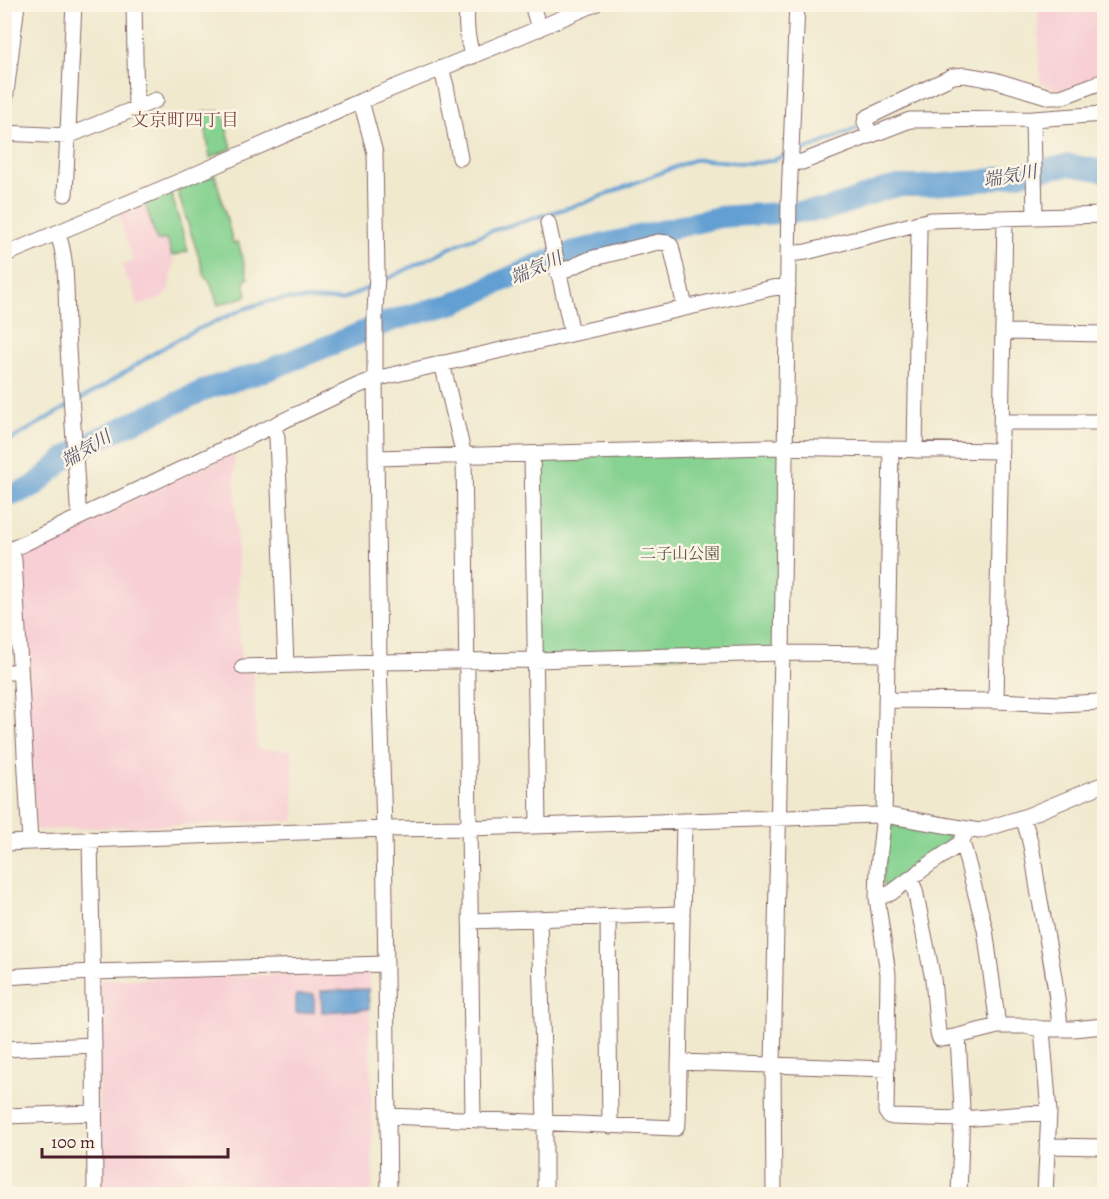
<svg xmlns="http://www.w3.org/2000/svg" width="1109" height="1199" font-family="Alegreya,'Noto Serif JP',serif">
	<rect width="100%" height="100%" fill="#fcf5e5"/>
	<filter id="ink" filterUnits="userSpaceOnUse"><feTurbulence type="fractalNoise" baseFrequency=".0167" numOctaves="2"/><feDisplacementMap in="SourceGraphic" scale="12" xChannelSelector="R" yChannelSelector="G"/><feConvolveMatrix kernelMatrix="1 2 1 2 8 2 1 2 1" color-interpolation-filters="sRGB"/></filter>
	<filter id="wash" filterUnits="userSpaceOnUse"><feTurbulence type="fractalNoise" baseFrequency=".008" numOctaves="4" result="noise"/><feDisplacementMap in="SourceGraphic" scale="24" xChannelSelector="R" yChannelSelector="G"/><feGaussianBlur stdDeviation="1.35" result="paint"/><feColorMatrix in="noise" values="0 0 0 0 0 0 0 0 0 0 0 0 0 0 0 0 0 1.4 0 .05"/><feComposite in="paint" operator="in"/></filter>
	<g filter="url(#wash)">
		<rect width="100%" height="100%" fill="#f0e9ce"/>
		<path fill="#f7cfd4" d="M1038,5h66v73l-46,13 -18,-8z
			M145,203l12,38 10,-2 7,23 -5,27 -7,9 -24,8 -7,-25h-4l-5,-16 11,-3 -15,-48z
			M234,453l7,219 12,-1 4,78 35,1 3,71 -259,9 -16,-269 3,-10z
			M369,972l4,216 -8,6h-104l-163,-5 1,-209z"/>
		<path fill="#86d290" stroke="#68785e" stroke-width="1.5" d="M222,111l10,37 -22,10 -7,-46z
			M215,175l18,68 5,-1 10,37 -4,2 3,15 -29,9 -9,-26h-3l-29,-89z
			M171,193l17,58 -16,5 -5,-17 -10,2 -12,-38z
			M785,447l-3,206 -247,7 -3,-206z
			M894,825l55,11 1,5 -64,46 -4,-3 6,-54z"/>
		<path fill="#629fd3" stroke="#565f7f" stroke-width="1.5" d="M368,989l1,20 -47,3 -1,-21z
			M314,994v18l-18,1v-18z"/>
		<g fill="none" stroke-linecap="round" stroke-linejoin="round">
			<path stroke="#629fd3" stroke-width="4" d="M794,153l21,-7 44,-19
				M381,282l77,-38 33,-13 93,-28 109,-43c23,-2 47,6 71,2 7,-1 15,-4 23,-7
				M75,402l29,-16 52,-34 31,-18 57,-25 25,-8 19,-2 54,1 30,-14
				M4,444l64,-38"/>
			<path stroke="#629fd3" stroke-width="22" d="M4,498l29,-11 34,-30 26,-16 116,-53 54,-16 130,-52 62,-17 84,-39 33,-12 147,-35 105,-7 31,-10 26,-10 17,-4h22l60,-5 89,-16 35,6"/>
		</g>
	</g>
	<g filter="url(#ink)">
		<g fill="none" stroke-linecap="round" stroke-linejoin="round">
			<defs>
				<path id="minor" d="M134,4l2,104
					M467,4c-1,18 -1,34 6,52
					M532,4l7,25
					M441,68l5,18 14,72
					M361,101l14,52 2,121 -2,38v67l4,283 5,167 5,365
					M4,109l13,-105
					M1033,119l2,98
					M4,133l64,3 88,-36
					M870,135l-5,-13 1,-4 87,-42 12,-1 29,5 56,17h11l43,-16
					M791,162h11l108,-42 123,-1 71,-5
					M65,194l9,-190
					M548,223l24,110
					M57,233c11,22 9,71 10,97 3,58 8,117 11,176l4,10
					M789,254l17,-2 125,-32 173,-5
					M4,255l181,-76 176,-78 155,-63 79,-34
					M558,273l32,-14 68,-17 10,1 3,3 14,61
					M1003,332l101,2
					M442,363l22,93 9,664
					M1002,422h102
					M273,426l4,11 9,228
					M891,449l-7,366 -6,52 -1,31 11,76 -2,138 3,4 4,1 69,2 87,-7
					M915,450l4,-218 -2,-9
					M532,454l6,372
					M376,458l392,-11 233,4
					M11,550l3,10 16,282
					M4,553l353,-167 18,-7 397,-91 16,-2
					M243,667l136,-5 156,-2 247,-7 106,1
					M4,672h16
					M886,700l110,1 63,3 40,-2
					M996,701l9,-483
					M1022,818c10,19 13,55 17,77 8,45 18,89 21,134
					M90,839l4,206 1,149
					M4,843l380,-14 85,-1 408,-13 14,1 88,15 48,-15 77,-32
					M960,843l4,6 21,80 13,97
					M910,879l5,11 18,89 5,54 2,6h3l15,-3 40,-10h27l17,3h31l31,-3
					M877,898l14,-5 39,-29 24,-16 6,-5 4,-6
					M608,917l2,209
					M539,919l6,203v72
					M470,921l211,-7
					M4,977l88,-5 294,-8
					M1042,1029l7,83 -4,82
					M958,1036l4,73 -3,85
					M4,1049l90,-4
					M679,1062l208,7
					M4,1116l90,-3
					M388,1116l288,12 2,-6 6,-301
					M1048,1146l56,1
					M774,1194l-1,-129 9,-412 7,-454 8,-195"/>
			</defs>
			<use href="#minor" stroke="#846664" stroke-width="17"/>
			<use href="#minor" stroke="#fff" stroke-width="15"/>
		</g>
	</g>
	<g text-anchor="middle" stroke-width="5" stroke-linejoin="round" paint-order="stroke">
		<g font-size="16" fill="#5c5549" stroke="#fcf5e5">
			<text x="680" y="559">二子山公園</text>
		</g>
		<g font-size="18" fill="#7c4947" stroke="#fcf5e5">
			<text x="185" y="126">文京町四丁目</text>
		</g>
		<g font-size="18" font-style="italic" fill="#54526e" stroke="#fcf5e5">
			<text transform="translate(1010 176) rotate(-10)" y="6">端気川</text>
			<text transform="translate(536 268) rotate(-24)" y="6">端気川</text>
			<text transform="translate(86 449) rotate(-31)" y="6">端気川</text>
		</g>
	</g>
	<rect width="1109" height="1199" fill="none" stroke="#fcf5e5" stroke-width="24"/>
	<path d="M42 1148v9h186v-9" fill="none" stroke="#4a1f2b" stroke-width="3"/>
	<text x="51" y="1148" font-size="18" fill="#4a1f2b" stroke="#fcf5e5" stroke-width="4.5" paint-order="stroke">100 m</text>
</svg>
